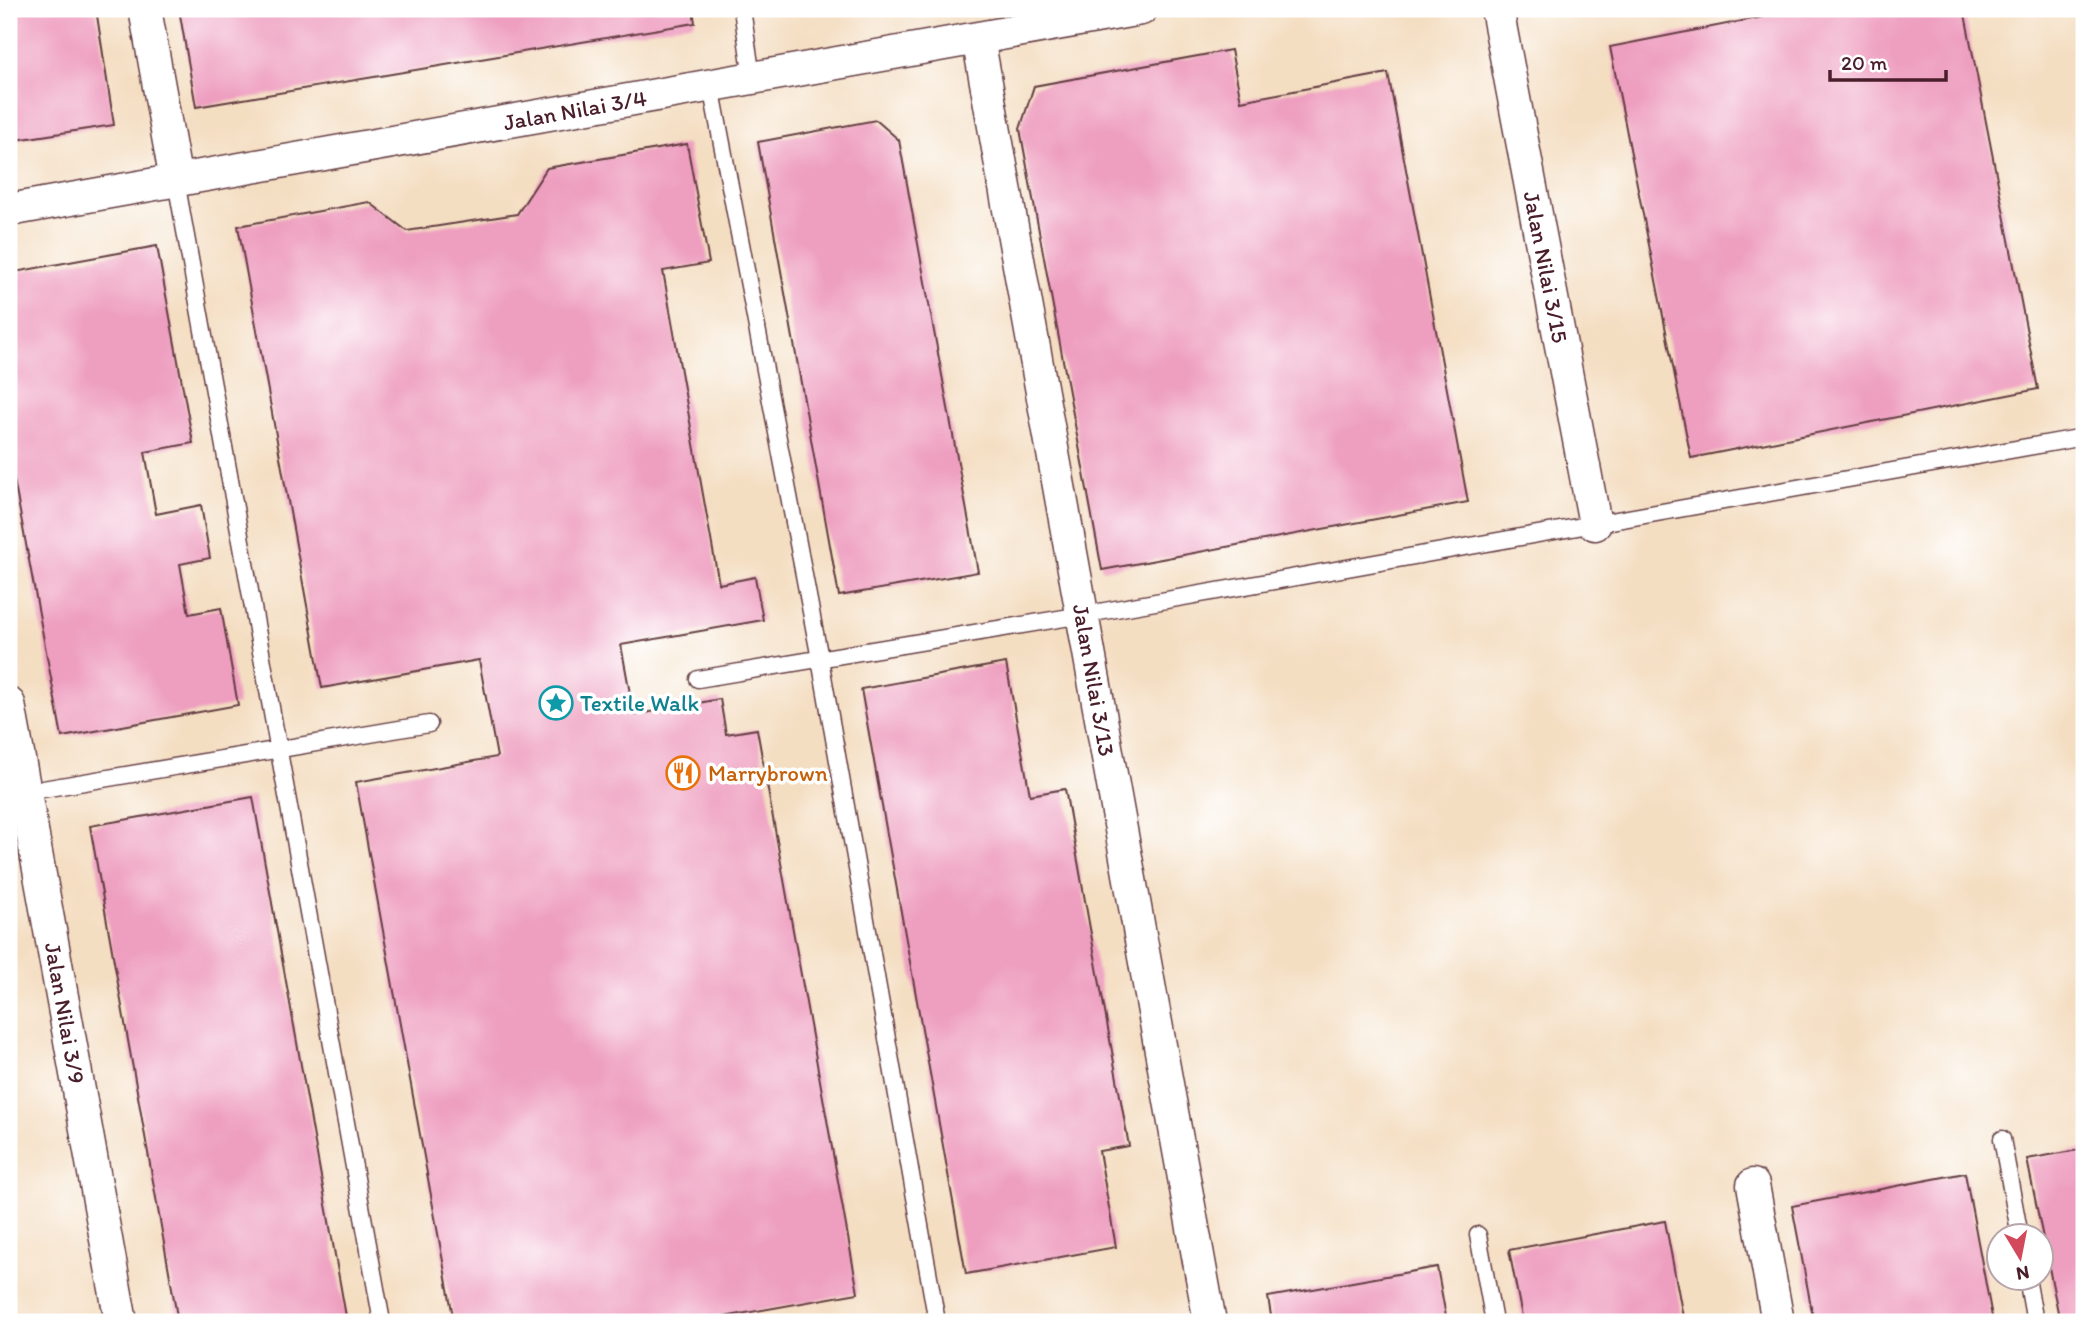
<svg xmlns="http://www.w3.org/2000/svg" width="2093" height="1331" font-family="Itim,sans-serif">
	<rect width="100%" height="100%" fill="#fff"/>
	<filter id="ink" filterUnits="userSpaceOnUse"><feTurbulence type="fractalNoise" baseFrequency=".0143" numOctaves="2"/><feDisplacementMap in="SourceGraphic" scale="14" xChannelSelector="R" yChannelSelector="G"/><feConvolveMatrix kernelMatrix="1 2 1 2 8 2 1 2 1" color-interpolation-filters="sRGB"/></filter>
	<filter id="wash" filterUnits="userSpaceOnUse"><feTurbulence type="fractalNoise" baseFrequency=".00686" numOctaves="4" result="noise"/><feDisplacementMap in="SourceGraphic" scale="28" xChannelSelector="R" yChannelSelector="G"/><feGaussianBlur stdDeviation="1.57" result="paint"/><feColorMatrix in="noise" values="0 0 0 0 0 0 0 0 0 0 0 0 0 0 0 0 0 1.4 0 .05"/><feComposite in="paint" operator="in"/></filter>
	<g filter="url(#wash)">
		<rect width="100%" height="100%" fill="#f4dec2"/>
		<g id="blocks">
			<path fill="#ee9ebf" d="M9,9h87l18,116 -105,16z
				M179,9h514l2,14 -499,84z
				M1803,9h161l74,380 -347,69 -81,-411z
				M1231,50l10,51 147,-28 80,429 -366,68 -82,-441 14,-43z
				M876,120l23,20 79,432 -139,24 -81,-454z
				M687,144l22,119 -46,8 56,313 36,-7 8,43 -142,25 13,70 86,-16 6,35 31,-5 101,564 -140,25 1,4h-265l-98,-540 141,-25 -18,-97 -157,28 -84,-462 131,-24 38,29 110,-17 30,-46z
				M157,246l36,197 -48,9 11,62 45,-9 9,53 -30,6 9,50 32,-6 17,97 -176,32 -53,-284v-180z
				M1006,663l24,132 35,-6 64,357 -30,5 17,96 -150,27 -105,-585z
				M253,797l94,525h-169l-88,-496z
				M2084,1149v173h-24l-33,-163z
				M1965,1173l28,149h-179l-22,-116z
				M1665,1221l19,101h-161l-14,-72z
				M1437,1267l10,55h-175l-4,-25z"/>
		</g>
	</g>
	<g filter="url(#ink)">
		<use href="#blocks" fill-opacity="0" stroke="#643c42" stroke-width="2"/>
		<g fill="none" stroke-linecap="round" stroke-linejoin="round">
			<defs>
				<path id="service" d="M742,9l10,69
					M711,86l109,573 117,663
					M176,181l206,1141
					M698,679l384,-64 1002,-178
					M25,792l404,-68
					M2002,1139l18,97
					M1478,1235l16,87
					M2027,1278l8,44"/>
				<path id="minor" d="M145,9l31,172
					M1497,9l98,515
					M978,38l232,1284
					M9,210l1132,-201
					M9,704l112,618
					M1753,1185l25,137"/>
			</defs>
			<use href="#service" stroke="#643c42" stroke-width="19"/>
			<use href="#minor" stroke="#643c42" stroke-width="35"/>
			<use href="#service" stroke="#fff" stroke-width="16"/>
			<use href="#minor" stroke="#fff" stroke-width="32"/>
		</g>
	</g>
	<defs>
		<symbol id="sight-ring" viewBox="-11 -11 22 22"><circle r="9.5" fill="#fff" stroke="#0f9aa8" stroke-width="1.5"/><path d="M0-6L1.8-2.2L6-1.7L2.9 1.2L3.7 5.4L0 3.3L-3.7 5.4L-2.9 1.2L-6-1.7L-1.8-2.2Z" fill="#0f9aa8"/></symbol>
		<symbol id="restaurant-ring" viewBox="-11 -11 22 22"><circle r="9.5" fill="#fff" stroke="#e8710a" stroke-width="1.5"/><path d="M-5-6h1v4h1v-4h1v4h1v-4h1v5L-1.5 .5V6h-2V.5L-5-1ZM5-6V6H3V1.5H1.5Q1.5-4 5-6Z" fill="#e8710a"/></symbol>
	</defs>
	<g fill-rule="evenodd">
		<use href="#sight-ring" x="537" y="684" width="38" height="38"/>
		<use href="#restaurant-ring" x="664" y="754" width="38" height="38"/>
	</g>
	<g text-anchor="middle" stroke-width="7" stroke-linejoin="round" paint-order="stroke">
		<g font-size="23" fill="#4a1f2b" stroke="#fff">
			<text transform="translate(575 110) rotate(-10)" y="8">Jalan Nilai 3/4</text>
			<text transform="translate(1546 267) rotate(79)" y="8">Jalan Nilai 3/15</text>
			<text transform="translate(1094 680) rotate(80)" y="8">Jalan Nilai 3/13</text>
			<text transform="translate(65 1013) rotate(80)" y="8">Jalan Nilai 3/9</text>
		</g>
		<g font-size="23" fill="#0d838f" stroke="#fff" text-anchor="start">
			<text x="580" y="711">Textile Walk</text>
		</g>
		<g font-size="23" fill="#c56008" stroke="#fff" text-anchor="start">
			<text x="708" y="781">Marrybrown</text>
		</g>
	</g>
	<rect width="2093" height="1331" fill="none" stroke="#fff" stroke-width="35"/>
	<g transform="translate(2020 1257) rotate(170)"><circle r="33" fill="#ffffff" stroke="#b7a5aa" stroke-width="2"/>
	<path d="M0-5L12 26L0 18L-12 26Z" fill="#d1495b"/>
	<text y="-10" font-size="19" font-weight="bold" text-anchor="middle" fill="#4a1f2b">N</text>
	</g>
	<path d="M1830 70v10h116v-10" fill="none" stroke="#4a1f2b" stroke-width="3.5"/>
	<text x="1841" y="70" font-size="21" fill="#4a1f2b" stroke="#ffffff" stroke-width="5" paint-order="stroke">20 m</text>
</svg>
